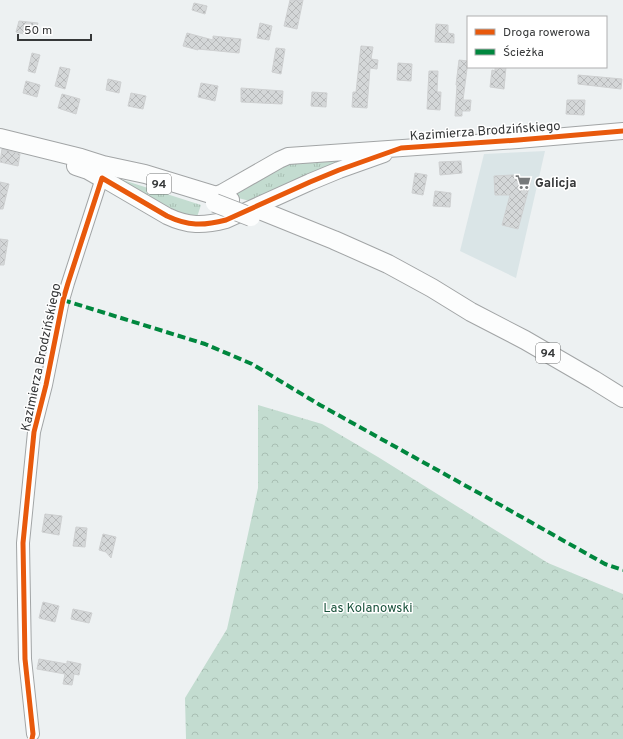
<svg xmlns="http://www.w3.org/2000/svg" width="623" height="739" font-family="Overpass,sans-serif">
	<defs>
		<pattern id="grass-tufts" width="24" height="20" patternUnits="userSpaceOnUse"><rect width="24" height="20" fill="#c3dcd0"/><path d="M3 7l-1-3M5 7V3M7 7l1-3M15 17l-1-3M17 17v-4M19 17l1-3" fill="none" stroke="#a8beb3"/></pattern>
		<pattern id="forest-crowns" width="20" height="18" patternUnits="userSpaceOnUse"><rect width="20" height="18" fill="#c3dcd0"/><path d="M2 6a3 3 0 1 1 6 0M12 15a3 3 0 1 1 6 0" fill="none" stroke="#a8beb3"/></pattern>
		<pattern id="building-cross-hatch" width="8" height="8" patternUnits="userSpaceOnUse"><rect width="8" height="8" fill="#d4d7d8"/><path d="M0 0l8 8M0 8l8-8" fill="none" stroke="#b7b9ba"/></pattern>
	</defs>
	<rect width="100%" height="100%" fill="#edf1f2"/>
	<path fill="#dae5e7" d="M545,151l-29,127 -56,-27 24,-97z"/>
	<path fill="url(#grass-tufts)" d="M363,156l-109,46 -16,-4v-5l8,-7 44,-23z
		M95,171l106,34 -4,12 -14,-1z"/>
	<path fill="url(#forest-crowns)" d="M258,405l64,19 56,33 170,106 75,31v145h-437l-1,-41 42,-69 18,-81 13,-60z"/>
	<path fill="url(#building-cross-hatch)" stroke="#ced0d1" d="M290,0h13l-6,29 -13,-3z
		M194,3l13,3 -2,8 -13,-4z
		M19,21l19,2 -3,10 -5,-2 -2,4 -12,-3z
		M260,23l12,3 -3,14 -12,-2z
		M436,24l12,1v8l6,1v9l-19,-1z
		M187,33l26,7v-4l28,3 -2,14 -41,-4v1l-15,-4z
		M361,46l12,1 -2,12 7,1 -1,9 -7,-1 -3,40 -15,-1 1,-15h3z
		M276,48l9,1 -4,25 -9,-2z
		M32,53l8,2 -5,18 -7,-2z
		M459,60l9,1 -5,39h8l-1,11h-8v5h-7l2,-31h-1z
		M398,63l14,1 -1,17 -14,-1z
		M60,67l10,2 -5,20 -10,-3z
		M495,67h11l-2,22 -14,-2 2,-17 3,1z
		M429,71h9l-1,21h4l-1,18 -13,-1z
		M578,75l44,4 -1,10 -43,-5z
		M108,79l13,3 -2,11 -13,-3z
		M26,81l14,4 -3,12 -14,-4z
		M201,83l17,3 -3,15 -17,-4z
		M241,88l42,3 -1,13 -41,-2z
		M312,92l15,1 -1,14 -15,-1z
		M131,93l15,3 -3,13 -15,-3z
		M62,94l18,5 -4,15 -18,-6z
		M567,100h18l-1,15 -18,-1z
		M2,149l18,5 -2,12 -18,-4z
		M461,161l1,12 -22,2 -1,-13z
		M415,173l12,2 -4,20 -11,-2z
		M513,175l18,5 -13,49 -16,-4 8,-30h-15l-1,-19z
		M0,182l9,2 -6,25h-3z
		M435,191l16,2 -1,14 -17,-1z
		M0,239l8,1 -4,25h-4z
		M45,514l17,2 -3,19 -17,-3z
		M76,527l11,1 -2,19 -12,-1z
		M103,534l13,3 -5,21 -5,-6 -7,-2z
		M43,602l16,4 -4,16 -16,-4z
		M73,609l19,4 -3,10 -18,-4z
		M39,659l28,5v-3l14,3 -2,11 -5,-1 -2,11 -9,-1 2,-10 -28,-5z"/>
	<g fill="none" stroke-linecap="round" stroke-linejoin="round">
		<defs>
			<path id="minor" d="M33,734l-8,-75 -2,-116 11,-111 12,-47 17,-85 5,-17 34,-105"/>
			<path id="secondary" d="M102,178l65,38c21,10 36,10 59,4l84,-38 29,-12 45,-16
				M216,195l7,-3 56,-32 9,-4 230,-16 105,-9"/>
			<path id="primary" d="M0,138l81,20 22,7 42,9 85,26
				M76,166l12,4 14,8
				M262,211l72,29 54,24 44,24 39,24 54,28 69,40 29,18"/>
		</defs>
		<use href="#minor" stroke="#a2a5a6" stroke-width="14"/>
		<use href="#secondary" stroke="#a2a5a6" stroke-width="18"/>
		<use href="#primary" stroke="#a2a5a6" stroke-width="20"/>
		<use href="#minor" stroke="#fcfdfd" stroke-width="12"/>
		<use href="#secondary" stroke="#fcfdfd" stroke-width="16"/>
		<use href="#primary" stroke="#fcfdfd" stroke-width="18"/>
		<defs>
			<path id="primary-bridge" d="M215,203l36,14"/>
		</defs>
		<use href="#primary-bridge" stroke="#a2a5a6" stroke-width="20" stroke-linecap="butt"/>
		<use href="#primary-bridge" stroke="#fcfdfd" stroke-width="18"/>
		<path stroke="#00873e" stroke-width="4" stroke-dasharray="8 4" stroke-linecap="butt" d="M63,300l142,44 47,20 68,41 175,97 110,62 18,6"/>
		<defs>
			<path id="cycleway" d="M32,739l1,-5 -8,-75 -2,-116 11,-111 12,-47 17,-85 5,-17 34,-105 65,38c21,10 36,10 59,4l84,-38 29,-12 62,-22 117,-8 105,-9"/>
		</defs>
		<use href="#cycleway" stroke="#fff" stroke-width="8"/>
		<use href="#cycleway" stroke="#e8590c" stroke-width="5"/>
	</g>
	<defs>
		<symbol id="supermarket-bare" viewBox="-9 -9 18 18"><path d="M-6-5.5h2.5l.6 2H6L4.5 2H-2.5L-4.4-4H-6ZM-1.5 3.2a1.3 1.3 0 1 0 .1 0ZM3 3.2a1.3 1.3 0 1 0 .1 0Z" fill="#76797a" stroke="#fff" stroke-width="2.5" paint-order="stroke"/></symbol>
	</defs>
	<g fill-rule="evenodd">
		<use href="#supermarket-bare" x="512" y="171" width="22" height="22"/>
	</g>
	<g text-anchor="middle" stroke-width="3" stroke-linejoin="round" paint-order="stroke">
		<g fill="#fff" stroke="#727474" stroke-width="1">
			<rect x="147" y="174" width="24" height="20" rx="3"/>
			<rect x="536" y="343" width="24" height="20" rx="3"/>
		</g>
		<g font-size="12" font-weight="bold" fill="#363839">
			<text x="159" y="188">94</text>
			<text x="548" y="357">94</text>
		</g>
		<g font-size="13" fill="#363839" stroke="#fff">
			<text transform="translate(485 130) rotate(-4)" y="5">Kazimierza Brodzińskiego</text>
			<text transform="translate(40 357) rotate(-78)" y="5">Kazimierza Brodzińskiego</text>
		</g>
		<g font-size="13" font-weight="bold" fill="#363839" stroke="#fff" text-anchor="start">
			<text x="535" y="187">Galicja</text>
		</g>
		<g font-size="13" fill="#18513a" stroke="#fff">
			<text x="368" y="612">Las Kolanowski</text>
		</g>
	</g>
	<rect x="467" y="16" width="140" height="52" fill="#ffffff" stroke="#afafb0"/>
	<rect x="475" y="29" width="20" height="6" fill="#e8590c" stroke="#afafb0"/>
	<text x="503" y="36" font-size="12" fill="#363839">Droga rowerowa</text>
	<rect x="475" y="49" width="20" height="6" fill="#00873e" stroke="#afafb0"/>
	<text x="503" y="56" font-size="12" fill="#363839">Ścieżka</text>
	<path d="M18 34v6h73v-6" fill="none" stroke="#363839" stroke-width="2"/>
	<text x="24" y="34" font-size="12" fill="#363839" stroke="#ffffff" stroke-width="3" paint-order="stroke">50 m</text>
</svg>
